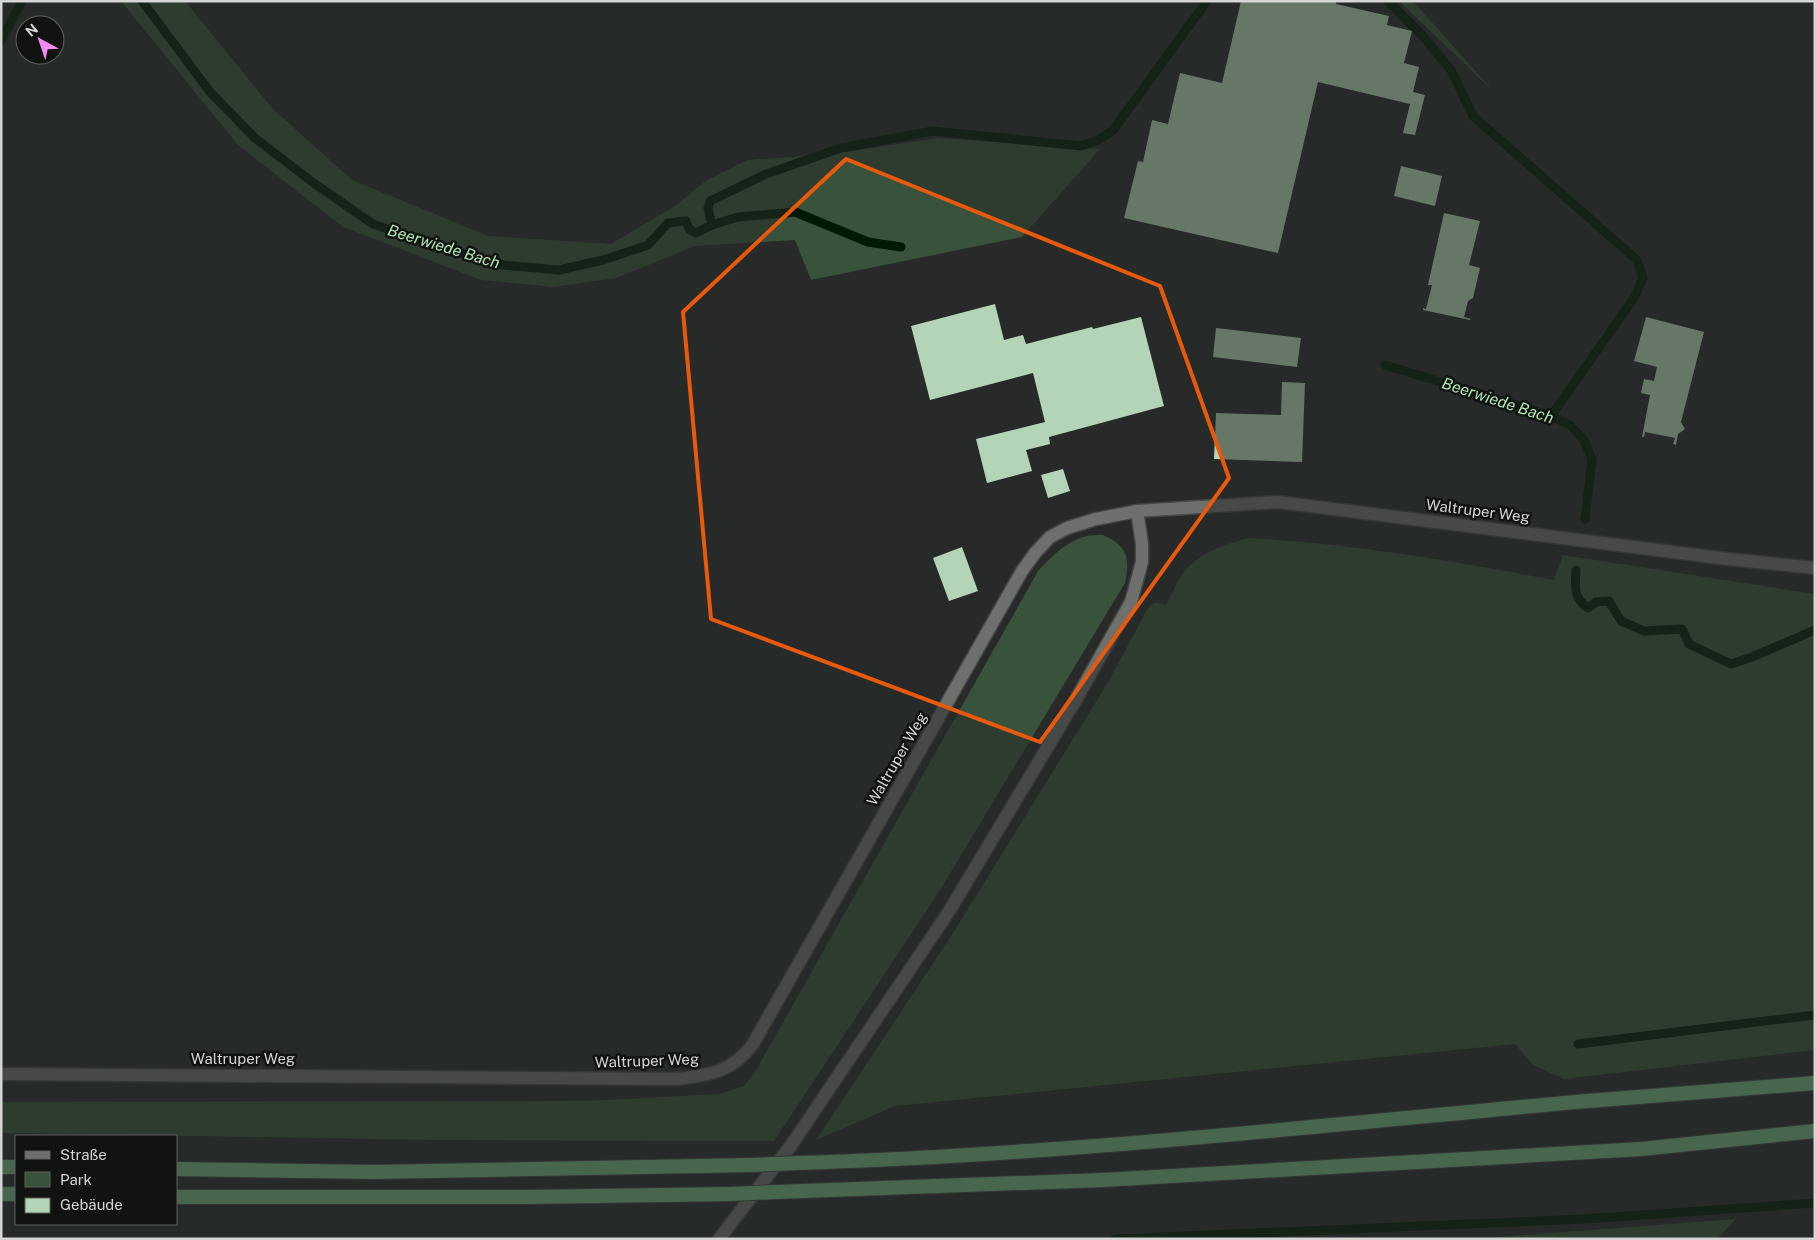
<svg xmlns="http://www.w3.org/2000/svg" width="1816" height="1240" font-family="'Public Sans',sans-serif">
	<rect width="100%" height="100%" fill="#272a28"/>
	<path fill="#38523b" d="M121,1h64l87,107 80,72 136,56 123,8 64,-38 32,-26 40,-20 85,-6 106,-16 162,11 -78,88 -211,43 -16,-40 -100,6 -79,32 -62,9 -73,-7 -138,-53 -105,-82z
		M1399,1h14l82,92z
		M1103,535c25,11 27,23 22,48l-188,312 -163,246 -330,-1 -443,-7v-31l586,-1 132,-7 25,-8 11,-14 283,-501c13,-14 30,-31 49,-35 5,-1 11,-1 16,-1z
		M1249,538c103,6 205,23 305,42l9,-25 252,39v456l-251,29 -31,-14 -18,-21 -620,62 -79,34 137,-207 154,-249 41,-76c7,-7 10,-6 18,-3 6,-10 10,-23 17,-32 16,-20 42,-29 66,-35z
		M1736,1219l-19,20h-244z"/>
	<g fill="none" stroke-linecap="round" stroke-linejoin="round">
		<path stroke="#001905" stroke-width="9" d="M142,1l68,91 45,46 60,46 58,40 60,21 69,20 57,5 44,-10 45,-15 20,-22 18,-2 3,8 7,4 16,-8 26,-8 57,-5 73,30 33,5
			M1388,1l33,33 30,36 22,46 164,144 6,18 -9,20 -83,118
			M1,41l21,-40
			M712,225l-4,-17 2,-7 56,-27 75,-26 92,-17 148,15 18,-6 15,-11 93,-128
			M1385,365l166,51 19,9 14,15 8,20 -7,59
			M1576,570c-1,16 -3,28 12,38l8,-6 13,-1 12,20 23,10 38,-2 7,15 42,20 21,-7 63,-27
			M1578,1044l237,-29
			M1115,1239l470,-20 230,-16"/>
	</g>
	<path fill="#b4d4b7" d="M1241,1h95v3l53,12 -2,9 25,6 -8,32 15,4 -6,25 12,3 -10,40 -12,-2 7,-29 -92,-22 -40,171 -154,-35 14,-57 5,1 9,-42 16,4 12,-51 42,10z
		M1401,166l41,10 -7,30 -41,-10z
		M1444,213l36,8 -11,44 11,3 -7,30 -5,3 -4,16 7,2 -1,1 -47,-10v-2l3,1 6,-24h-4z
		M995,304l9,36 19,-5 3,9 66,-17 1,2 48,-12 23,89 -115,31 1,7 -24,6 6,21 -45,12 -11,-44 69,-17 -12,-49 -103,27 -19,-74z
		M1646,317l58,15 -23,90 4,7 -7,5 -2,11 -3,-1 2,-6 -30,-6 -1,5h-2l8,-42 -9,-2 3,-14 10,2 3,-14 -23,-6z
		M1216,328l85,10 -4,29 -84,-10z
		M1282,382l23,1 -3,79 -88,-3 2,-46 65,2z
		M1063,469l7,22 -22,7 -7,-23z
		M962,547l16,44 -29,10 -16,-43z"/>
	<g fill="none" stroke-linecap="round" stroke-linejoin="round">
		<defs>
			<path id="minor" d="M1,1074l676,5c34,-4 55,-7 76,-35l269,-473 13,-18 15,-16 17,-9 29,-9 41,-8 141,-9 450,57 87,9
				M719,1239l73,-95 156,-231 126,-210 57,-101 11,-40v-18l-5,-33"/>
			<path id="trunk" d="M798,1163c260,-8 518,-37 777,-61 80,-7 160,-12 240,-19
				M1,1167h15
				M176,1169l199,3 377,-7
				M776,1192l327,-12 538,-31 174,-18
				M1,1194h15
				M176,1197h350l205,-3"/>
		</defs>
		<use href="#minor" stroke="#434643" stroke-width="15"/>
		<use href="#trunk" stroke="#434643" stroke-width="16"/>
		<use href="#minor" stroke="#6d706d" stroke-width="12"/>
		<use href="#trunk" stroke="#72af7c" stroke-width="14"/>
		<defs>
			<path id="trunk-bridge" d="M752,1165l46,-2
				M731,1194l45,-2"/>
		</defs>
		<use href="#trunk-bridge" stroke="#434643" stroke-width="16" stroke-linecap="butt"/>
		<use href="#trunk-bridge" stroke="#72af7c" stroke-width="14"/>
	</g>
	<path d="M0 0H1816V1240H0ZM846,159l314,127 69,192 -189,264 -329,-123 -28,-307z" fill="#272a28" fill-opacity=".55" fill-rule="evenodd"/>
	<path fill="none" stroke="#e8590c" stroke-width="4" stroke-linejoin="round" d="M846,159l314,127 69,192 -189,264 -329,-123 -28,-307z"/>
	<g text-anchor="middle" stroke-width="5" stroke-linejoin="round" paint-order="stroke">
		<g font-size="15" fill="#d4d6d4" stroke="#111311">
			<text transform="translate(1478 511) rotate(7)" y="5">Waltruper Weg</text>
			<text transform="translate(897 759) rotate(-60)" y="5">Waltruper Weg</text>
			<text x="243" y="1064">Waltruper Weg</text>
			<text transform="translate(647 1061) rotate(-2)" y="5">Waltruper Weg</text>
		</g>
		<g font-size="16" font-style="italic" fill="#afe4b5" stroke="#111311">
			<text transform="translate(444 246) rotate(17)" y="6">Beerwiede Bach</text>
			<text transform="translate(1498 400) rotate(18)" y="6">Beerwiede Bach</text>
		</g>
	</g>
	<rect width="1816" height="1240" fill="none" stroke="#d4d6d4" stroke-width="5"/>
	<rect x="15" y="1135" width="162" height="90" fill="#111311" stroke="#5f615f"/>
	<rect x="25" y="1151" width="25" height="8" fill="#6d706d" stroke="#5f615f"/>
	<text x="60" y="1160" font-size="15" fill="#d4d6d4">Straße</text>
	<rect x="25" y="1172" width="25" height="15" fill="#38523b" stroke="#5f615f"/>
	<text x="60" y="1185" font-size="15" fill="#d4d6d4">Park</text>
	<rect x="25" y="1198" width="25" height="15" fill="#b4d4b7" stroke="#5f615f"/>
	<text x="60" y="1210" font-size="15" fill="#d4d6d4">Gebäude</text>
	<g transform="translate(40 40) rotate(320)"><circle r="24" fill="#111311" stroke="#5f615f"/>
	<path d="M0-4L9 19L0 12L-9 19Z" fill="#f38af1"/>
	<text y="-8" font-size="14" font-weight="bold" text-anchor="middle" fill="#d4d6d4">N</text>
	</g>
</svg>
